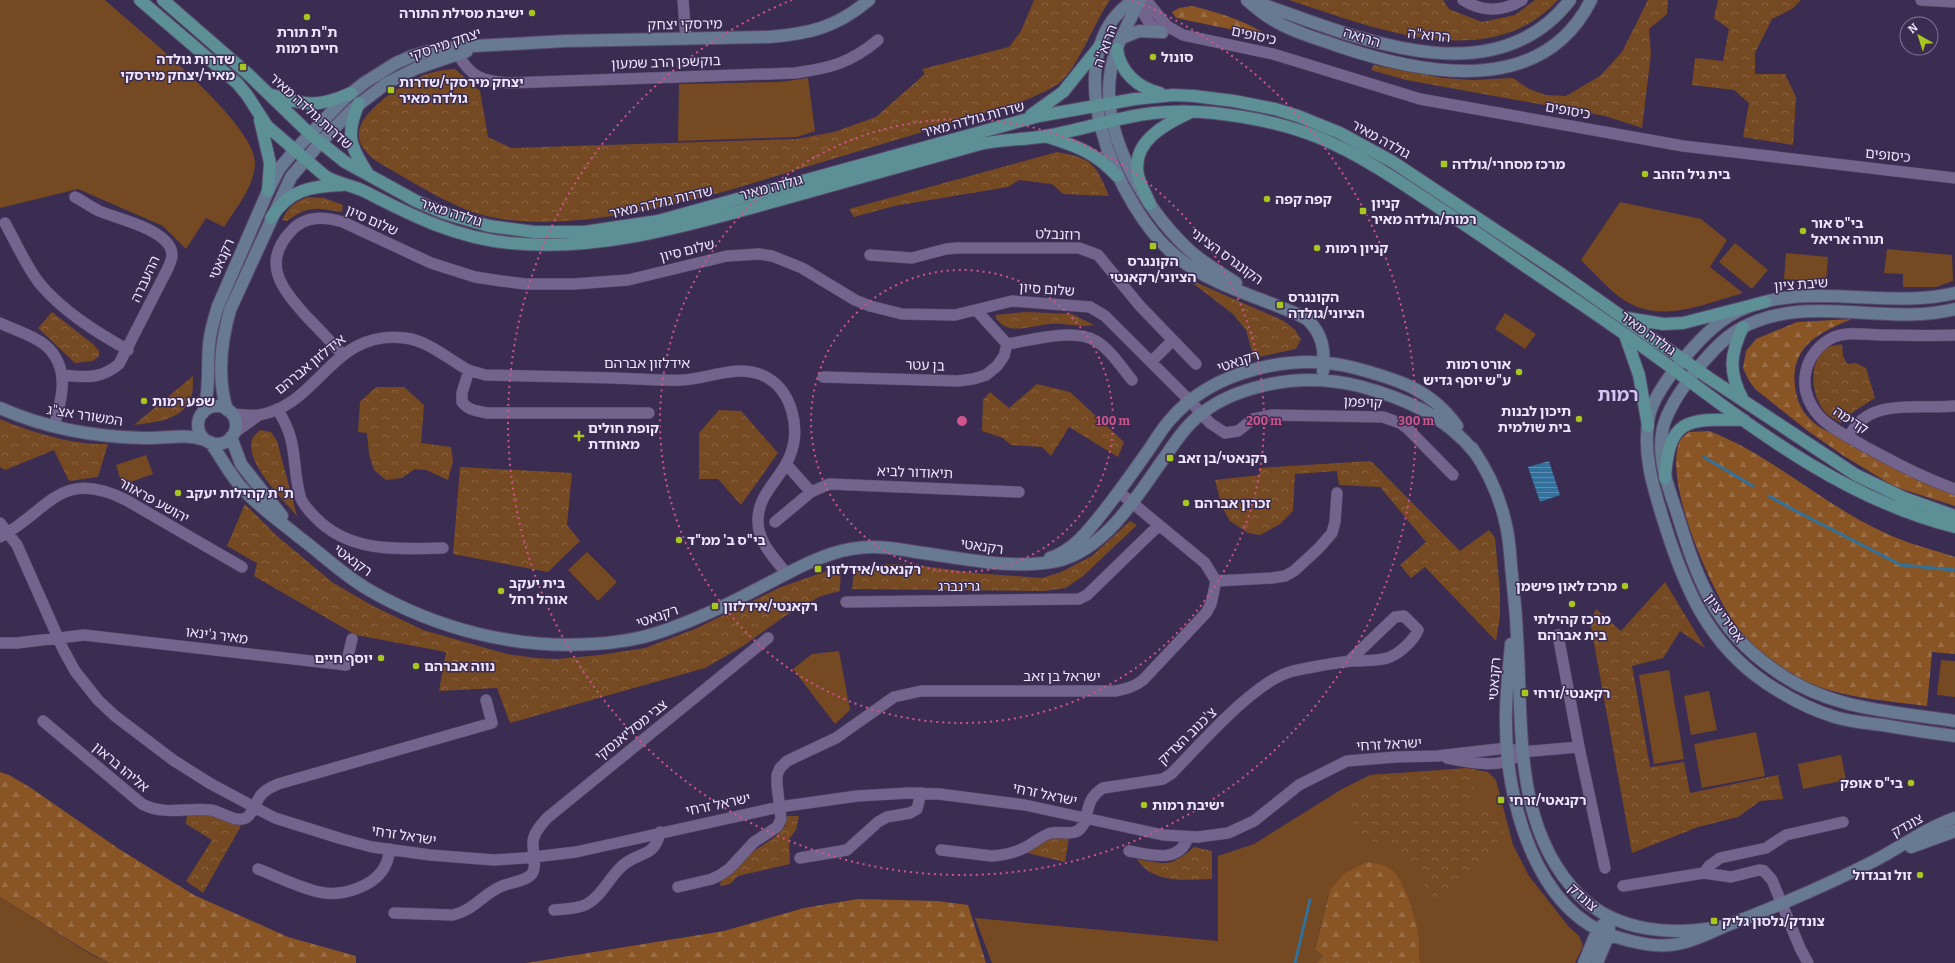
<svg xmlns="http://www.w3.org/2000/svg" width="1955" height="963" font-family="Bitter,'Noto Sans Hebrew',serif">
	<defs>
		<pattern id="forest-firs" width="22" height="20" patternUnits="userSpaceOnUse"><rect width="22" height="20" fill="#895524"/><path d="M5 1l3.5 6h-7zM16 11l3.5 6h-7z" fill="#9a6d45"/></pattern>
		<pattern id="park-crowns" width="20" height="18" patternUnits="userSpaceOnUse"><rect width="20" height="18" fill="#754921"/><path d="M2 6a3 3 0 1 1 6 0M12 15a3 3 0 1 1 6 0" fill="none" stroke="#896342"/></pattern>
		<pattern id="water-rules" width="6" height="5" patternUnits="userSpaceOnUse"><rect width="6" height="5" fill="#31719c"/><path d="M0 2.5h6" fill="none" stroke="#598cb0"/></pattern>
	</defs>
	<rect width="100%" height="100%" fill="#3b2c52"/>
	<path fill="#754921" d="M0,0h105c32,29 149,122 150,162 0,24 -19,46 -31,65l-18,-9 -20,31 -23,-23 -85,-37 -78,19z
		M808,78l7,53 -18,6 -119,4 1,-57 101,-2z
		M1620,202l81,17 26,21 -17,27 33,26c-46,13 -90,35 -131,-2 -11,-10 -21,-21 -31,-31z
		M1735,243l33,27 -16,19 -33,-27z
		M1887,249l65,6 1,26 -17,6h-33v-13l-19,-1z
		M1786,253l42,4 -2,25 -42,-3z
		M1505,313l31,21 -11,15 -30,-20z
		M146,455l7,19 -31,11 -6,-20z
		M587,552l30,30 -19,19 -30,-31z
		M839,651l11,59 -15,14 -42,-55 19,-15z
		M1941,660l14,1v36l-18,-2z
		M1669,670l15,89 -30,5 -15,-89z
		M1709,691l8,39 -26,5 -7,-39z
		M1756,732l9,44 -63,12 -8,-44z
		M1841,755l5,25 -43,9 -5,-25z
		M1467,768l21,4 8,8 17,65 16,31 40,51 10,9 4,10 -8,17h-155l-1,-26 -7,-29 -9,-23 -73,5 -15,58 8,8 -7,7h-324l-17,-45 243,23v-85l36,-12 88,-55 28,-14z
		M0,897l92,58 17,8h-109z"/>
	<path fill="url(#forest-firs)" d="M1192,6c33,8 52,15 81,32l-97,-20 -4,-6 7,-4z
		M1852,319c-32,13 -62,27 -57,67 1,12 6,25 15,33 7,8 19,13 28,18 37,23 77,41 117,58v11l-60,-19 -51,-31 -36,-25 -53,-42 -7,-10 -5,-11 3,-17 10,-12 41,-17z
		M1709,431c63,24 113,73 174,101 23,11 48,17 72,25v97l-23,-2 -5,54c-43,-6 -93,-8 -132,-30 -21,-11 -44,-30 -58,-49 -25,-35 -73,-142 -58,-184 1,-4 6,-8 10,-11z
		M0,772l9,3 22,13 88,61 75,46 94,42 68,19v7h-247l-19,-10 -90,-56z
		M1367,862c8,1 20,3 26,9 13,12 24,50 26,67 1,8 0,17 1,25h-104l7,-7 -8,-7 15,-59 15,-17z
		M858,899l79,2 31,4 18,58h-460l198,-32 80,-23z"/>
	<path fill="url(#park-crowns)" d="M1034,0h76c-15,21 -33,70 -52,84 -12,8 -26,13 -39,19l-289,87c-72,19 -177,45 -251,24 -26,-7 -67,-32 -91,-46 -6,-4 -13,-7 -18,-12 -4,-4 -10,-11 -11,-18 -2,-17 15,-31 27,-41 21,-16 42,-27 69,-28l25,22 8,46 23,11 285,-9 38,-7 42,-15 49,-43 -3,-5 87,-22 12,-16z
		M1289,0h154l6,9 33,13 33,-7 20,-15h23c-70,76 -186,27 -269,0z
		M1648,0h20l-1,14 -18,15 2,25 -9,74 -37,-12 -199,-36 -35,-10 3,-5 69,13 30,2 40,-2 16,11 17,6 20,1 34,-20 22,-24z
		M1718,0h83l-9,9 -20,10 -17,34v21h30l11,23 -3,48 -50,-8 6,-34 -15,-13 -42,-5 3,-27 28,3 6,-32 -15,-11z
		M1057,152c35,6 39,12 52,44l-46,-2 -11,-10 -33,-4 -11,7 -114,19 -40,11 -5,-8z
		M308,197l16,1 19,7 -1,7c-29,-4 -31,-7 -55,9l-5,-1c6,-13 12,-18 26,-23z
		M1186,278l98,43 11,9 6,9 -5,10 -42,9 -8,-28 -13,-16z
		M52,312l42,33 5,6v5l-6,5 -18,2 -37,-35z
		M1026,312l46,2 22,11c-16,3 -28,-2 -43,-1 -19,1 -47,14 -56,-9z
		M1842,344l1,12 4,8 9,-1 10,5 9,30 -19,12 -15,13c-5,-3 -11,-6 -15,-10 -15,-16 -19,-51 1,-65 3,-2 10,-3 15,-4z
		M193,376c0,7 0,16 -2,22 -9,23 -36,24 -57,27z
		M1037,384l33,8 54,50 -6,15 -49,-30 -18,29 -9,-9 -31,-2 -8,-7 -21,-7 1,-31 7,-8 19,16z
		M376,387h28l20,18 -3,38 30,4 2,14 -5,19 -22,-10 -11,-1 -13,9 -16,2 -12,-10 -5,-16 -2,-21 -9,-1 2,-30z
		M719,410l22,1 37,42 -37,52 -23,-26h-19v-46z
		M0,419c33,14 73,26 108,25l-10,33 -29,4 -15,-31 -49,20 -5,-3z
		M260,430l11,2 6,9 20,75c-14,-17 -52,-53 -45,-76 1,-4 5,-7 8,-10z
		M1371,461l89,90 29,-21 6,8 5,54v24l-4,25 -71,-74 -14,11 -11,-13 26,-23 -46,-55 -41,-2 -2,-14 -42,3 -2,37 -13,13 -20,11 -12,-2 -18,-12 -8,-14 -7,-27 45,-5 -1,-7z
		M460,467l112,6 -5,52 13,16 -32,31 -95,-18z
		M245,504l32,32 55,46 39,23 52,25 84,24 29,4 21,1 43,-4 45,-7 50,-19 86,-42 60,-21 -1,25 -19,5 -36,20 -42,30 -38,22 -195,55 -13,-35 -58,3 7,-39 -90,-17 -102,-59 3,-13 -30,-17z
		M1130,521l7,4 -54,51 -17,12 -22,3 -192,-2 2,-20 33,-5 29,1 59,8 67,5 19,-6 31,-16z
		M1665,582l40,66 -25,-17 -17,27 -31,8 18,101 34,-5 6,31 88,-18 5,24 -23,2 -22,16 -40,10 -66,26 -42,-232 6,-12 25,22z
		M1475,769l-4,37 25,7 11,29 -72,58 -33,-48 -44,-15 -9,-27 21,-35z
		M208,812l33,14 -38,67 -17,-12 26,-41 -26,-16 1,-9z
		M787,816h12l-3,14 -7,9 1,25 -52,12 -8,8 -10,2 1,-6 34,-30 20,-13 10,-11z
		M1053,838h16l-4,24 -38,-9 16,-11z
		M1194,847l18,4v28c-26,1 -60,5 -75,-20 30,5 33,9 57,-12z"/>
	<path fill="url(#water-rules)" d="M1549,461l11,34 -20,7 -12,-35z"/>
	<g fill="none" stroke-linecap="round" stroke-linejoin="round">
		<path stroke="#31719c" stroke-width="3" d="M1704,457l49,29
			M1769,496l25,14 107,55 54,5
			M1295,963l15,-63"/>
		<defs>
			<path id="street" d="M683,0l3,39
				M1135,0l15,24 13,9
				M1146,0l21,26 16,9 90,19 147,45 263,47 272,32
				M1463,0c19,12 40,12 59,0
				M1921,0l34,2
				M458,54c13,24 25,27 51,29l286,-10c36,-5 55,-10 83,-33
				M5,223c11,20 21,43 35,61 24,28 56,48 88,66
				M870,255l42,3 34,-9 11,-1h122l19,7 42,51 56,58
				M0,323c14,7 33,12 45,22 26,22 17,54 9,81
				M1955,335c-24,1 -49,0 -73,0 -16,0 -33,-4 -48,2 -14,6 -25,20 -28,34 -4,17 2,32 13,45 12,13 30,21 45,30 30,16 59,32 91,43
				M1007,344c26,-4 66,-16 89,-3 14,8 26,27 36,39
				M343,355c-12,-13 -24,-26 -36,-38 -25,-28 -47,-54 -15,-87 14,-15 33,-13 51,-8l88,41 44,14 26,4 25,3h48l54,-4 99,-24 32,-2 13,2 30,12 53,32 15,6 32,8 53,1 57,-14 78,6 15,9 85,85 20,22 15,10 13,-2 15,-12 19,-4 111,2 17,6 7,5 46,47
				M1151,362l22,-22
				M469,370l-7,23v9c6,8 14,9 25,11h162
				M62,375c23,2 38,5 57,-11l49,-96c3,-7 6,-13 2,-21 -10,-19 -51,-28 -71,-36 -8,-4 -16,-10 -24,-14
				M823,377l135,4 15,-2 13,-4 11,-9 7,-10 3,-12 -30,-33
				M277,409c22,33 14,52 23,87 2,8 10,16 16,22 34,35 82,31 127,30
				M231,414c9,0 19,2 28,1 61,-10 72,-86 146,-77 24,3 43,21 63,32 5,2 12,3 17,5 44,1 87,2 130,3 22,1 45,3 67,2 27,-1 52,-16 80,-5 30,13 40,54 27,83 -10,23 -32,37 -31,64 0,20 17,37 29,52
				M234,433l25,-18
				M1849,437c19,-41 69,-27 106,-31
				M786,464l25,28 18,-8 190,8
				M775,522l36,-30
				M0,523l17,22 46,104 12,22 23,29 17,16 58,44 38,24 43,23 21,11 67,21 30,8 58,8 64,5 31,-2 51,-6 203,-45 78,-11 52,-3 30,1 86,11 138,30 35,2 30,-4 26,-12 45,-36 48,-24 49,-4 41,-1 70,-8 15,4 57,-5
				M0,537c49,-26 60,-70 126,-37l116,67
				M1216,581l56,-3 13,-2 9,-5 25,-23 13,-15 3,-11 2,-29
				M846,602l233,-3 8,-4 72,-70
				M1558,635l21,112 26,121
				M0,643h17l67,-8 262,30 6,-26
				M43,721l99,83c23,12 45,3 69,6 11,2 24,13 35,8 8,-5 9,-16 15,-23 5,-6 11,-8 17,-11l214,-61 -6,-23
				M1447,758c20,4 51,11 69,-1
				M941,850l51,6c11,-1 22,-3 32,-8 9,-4 18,-13 27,-15 9,-2 23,3 29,-4 11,-10 2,-28 23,-41l60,-9 8,-5c29,-29 84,-94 122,-103 19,-4 39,-8 58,-10 12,-1 28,1 39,-4 10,-4 24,-17 28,-27l-14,-14 -9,1 -46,44
				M1129,851c21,4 51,13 59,-14
				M800,858l47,-8 31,-28 9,-5 23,-4 7,-4 4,-16
				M258,869c18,7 42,19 61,23 22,5 57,-5 67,-28 2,-4 3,-10 4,-15
				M1704,873l5,-7 11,-8 46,-10 20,-13 57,-13
				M1623,886l81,-13 27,4 28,-7 5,1 8,9 28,68 8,15
				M678,887l34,-8 8,-4 9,-6 25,-27 23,-15 4,-8 -4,-34v-10l3,-7 7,-7 49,-23 58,-41 27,-6h194c11,-2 19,-4 28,-11l63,-67 5,-9 5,-23 -11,-18 -86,-71
				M554,910c10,-1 25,-1 33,-6 15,-8 22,-26 34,-37 16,-16 34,-8 39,-35
				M394,913l59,2c21,-5 29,-20 47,-28 9,-5 28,-5 33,-15 4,-9 -1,-22 0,-31 1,-9 9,-17 14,-23l221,-180"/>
			<path id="secondary" d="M1134,0c-83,54 -17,209 43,257 28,23 65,35 98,48 11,5 23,8 33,15 15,15 17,30 15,51
				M1140,0c-12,24 -27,49 -30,76 -8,60 35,132 77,172 14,14 33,24 49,35
				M1247,0c30,28 54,33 91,46 86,29 204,52 253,-46
				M1250,0c97,33 241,102 320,0
				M1122,38l17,-7 22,1
				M1955,293c-74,18 -157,-17 -226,23 -26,16 -73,70 -80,100 -7,37 4,71 15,106 20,64 43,121 102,161 21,14 45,27 69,34 16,5 32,6 47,8 24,4 49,8 73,11
				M1955,309c-71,18 -151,-18 -217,21 -26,15 -72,73 -76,103 -4,27 6,54 15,80 20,65 37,115 96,156 55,41 117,42 182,52
				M198 425a19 19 0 1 1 38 0a19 19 0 1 1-38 0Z
				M0,408c45,20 95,29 144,30 21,1 41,-5 61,2
				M227,410c-10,-32 -6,-68 3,-100l61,-133 29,-34 33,-34 34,-26 30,-15 50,-17
				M203,413c7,-22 4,-45 6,-68 1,-14 5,-26 9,-39l50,-115 11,-22 15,-18 50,-52 20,-16 32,-20 16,-7 17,-5 27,-4 109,-6 203,-4c42,-3 69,-10 101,-37
				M231,437l10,27 41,52
				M210,442c12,16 20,34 34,48 16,18 37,32 55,47 24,18 44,38 70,53 68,39 145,59 223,54 22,-1 44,-4 65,-11 34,-11 68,-27 100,-44 30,-15 60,-34 94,-40 22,-4 43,-1 65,3 38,5 77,14 116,12 12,-1 24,-1 35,-6 45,-17 73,-67 100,-104 8,-12 16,-24 27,-34 18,-17 40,-27 64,-33 33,-9 68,-9 101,-1 45,12 87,30 117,68
				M1472,448c16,23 28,49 34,77 4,16 4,33 6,50 3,26 5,52 6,78 4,83 -2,179 62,243 38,37 95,40 144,30
				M1050,558c25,-8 42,-32 57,-51 15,-19 29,-39 43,-59 6,-9 12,-19 19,-27 43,-51 123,-69 186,-53 41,11 76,21 102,58
				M1511,644c-2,26 -6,54 -5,81 0,73 28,184 107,211 23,7 46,13 69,7 17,-4 31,-12 46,-18 50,-19 99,-40 146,-64 27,-14 52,-33 81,-43
				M1911,847l44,-16
				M1584,963l14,-34 6,-5
				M1597,963l12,-29v-7"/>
			<path id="primary" d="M140,0l97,83 10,12 20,31 58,50c13,8 27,9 41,16 46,24 91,46 144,51 91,9 179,-18 266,-42 68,-19 136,-38 204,-57 23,-5 43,-4 66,-8 36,-6 71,-19 107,-23 20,-2 41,-2 61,0 36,4 72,11 106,25 48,20 90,51 133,79 40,26 78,54 118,80 32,22 63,43 94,66 91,67 179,136 290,164
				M163,0l85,74 62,60 35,28 71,39 28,12 45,13 46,6h49l74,-11 381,-105 96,-17 38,-4 21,1 40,5 41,8 23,7 42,17 53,29 164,109 152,107 147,97 48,23 51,18
				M1117,49c3,23 21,39 43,44
				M272,95c33,10 46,13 79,-2
				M359,103c-14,32 -9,43 9,71
				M1031,115l32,-23 37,-46
				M260,120l10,43 -2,28
				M1048,137c29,9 48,16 69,39
				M1150,204c-4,-10 -10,-19 -12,-29 -7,-33 27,-51 51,-62
				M271,218c18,-28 39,-32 71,-33
				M1627,318l36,6 20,-1 82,-21
				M1625,335l14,40 9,51
				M1743,400c-15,-28 -13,-46 0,-73
				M1665,478c4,-62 24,-59 79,-58"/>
		</defs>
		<use href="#street" stroke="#57496a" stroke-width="12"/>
		<use href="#secondary" stroke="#57496a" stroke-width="14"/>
		<use href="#primary" stroke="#57496a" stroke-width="14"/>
		<use href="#street" stroke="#73648e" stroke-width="11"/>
		<use href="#secondary" stroke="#687992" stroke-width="12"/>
		<use href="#primary" stroke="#5c8f96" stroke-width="12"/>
	</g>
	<g fill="none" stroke="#cf558c" stroke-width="2" stroke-dasharray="2 4">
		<circle cx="962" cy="421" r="151"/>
		<circle cx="962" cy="421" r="302"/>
		<path d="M1132 0A454 454 0 1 1 792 0"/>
	</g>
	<g fill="#a8c71e" stroke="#3b2c52" stroke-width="1.5">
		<circle cx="532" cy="13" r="4"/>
		<circle cx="307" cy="17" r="4"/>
		<circle cx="1153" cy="57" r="4"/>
		<rect x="239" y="63" width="8" height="8" rx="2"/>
		<rect x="387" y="86" width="8" height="8" rx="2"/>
		<rect x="1440" y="160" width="8" height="8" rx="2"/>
		<circle cx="1645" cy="174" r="4"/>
		<circle cx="1267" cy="199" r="4"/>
		<rect x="1359" y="207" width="8" height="8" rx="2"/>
		<circle cx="1803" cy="231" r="4"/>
		<rect x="1149" y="242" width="8" height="8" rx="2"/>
		<circle cx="1317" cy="248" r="4"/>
		<rect x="1276" y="301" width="8" height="8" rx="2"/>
		<circle cx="1519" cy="372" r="4"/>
		<circle cx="144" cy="401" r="4"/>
		<circle cx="1579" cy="419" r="4"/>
		<path d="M577 430h4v4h4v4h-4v4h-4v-4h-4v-4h4z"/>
		<rect x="1166" y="454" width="8" height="8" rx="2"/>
		<circle cx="178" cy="493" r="4"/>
		<circle cx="1186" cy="503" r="4"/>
		<circle cx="679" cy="540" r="4"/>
		<rect x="814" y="565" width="8" height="8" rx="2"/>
		<circle cx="1625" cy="586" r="4"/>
		<circle cx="501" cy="591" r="4"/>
		<circle cx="1572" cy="604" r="4"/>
		<rect x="711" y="602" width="8" height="8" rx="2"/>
		<circle cx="381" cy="658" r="4"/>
		<circle cx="416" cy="666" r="4"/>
		<rect x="1521" y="689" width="8" height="8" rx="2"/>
		<circle cx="1911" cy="783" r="4"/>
		<rect x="1497" y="796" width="8" height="8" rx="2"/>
		<circle cx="1144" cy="805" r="4"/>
		<circle cx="1920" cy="875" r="4"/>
		<rect x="1710" y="917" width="8" height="8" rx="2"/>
	</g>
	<g text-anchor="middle" stroke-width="3" stroke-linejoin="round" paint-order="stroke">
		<g font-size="14" font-weight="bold" fill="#ede4fd" stroke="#3b2c52" text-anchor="start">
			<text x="524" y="18" text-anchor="end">ישיבת מסילת התורה</text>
			<text x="307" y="37" text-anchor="middle">ת"ת תורת<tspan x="307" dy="16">חיים רמות</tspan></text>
			<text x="1161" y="62">סונול</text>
			<text x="235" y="64" text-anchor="end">שדרות גולדה<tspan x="235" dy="16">מאיר/יצחק מירסקי</tspan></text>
			<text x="399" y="87">יצחק מירסקי/שדרות<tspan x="399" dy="16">גולדה מאיר</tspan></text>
			<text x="1452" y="169">מרכז מסחרי/גולדה</text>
			<text x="1653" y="179">בית גיל הזהב</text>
			<text x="1275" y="204">קפה קפה</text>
			<text x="1371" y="208">קניון<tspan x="1371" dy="16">רמות/גולדה מאיר</tspan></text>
			<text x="1811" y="228">בי"ס אור<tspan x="1811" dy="16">תורה אריאל</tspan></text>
			<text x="1325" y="253">קניון רמות</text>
			<text x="1153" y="266" text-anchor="middle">הקונגרס<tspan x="1153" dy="16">הציוני/רקאנטי</tspan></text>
			<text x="1288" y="302">הקונגרס<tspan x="1288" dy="16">הציוני/גולדה</tspan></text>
			<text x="1511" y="369" text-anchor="end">אורט רמות<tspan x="1511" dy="16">ע"ש יוסף גדיש</tspan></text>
			<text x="152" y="406">שפע רמות</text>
			<text x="1571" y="416" text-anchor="end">תיכון לבנות<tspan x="1571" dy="16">בית שולמית</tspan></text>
			<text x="588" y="433">קופת חולים<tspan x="588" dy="16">מאוחדת</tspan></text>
			<text x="1178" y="463">רקנאטי/בן זאב</text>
			<text x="186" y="498">ת"ת קהילות יעקב</text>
			<text x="1194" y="508">זכרון אברהם</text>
			<text x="687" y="545">בי"ס ב' ממ"ד</text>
			<text x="826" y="574">רקנאטי/אידלזון</text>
			<text x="509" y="588">בית יעקב<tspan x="509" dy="16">אוהל רחל</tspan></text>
			<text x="1617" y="591" text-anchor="end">מרכז לאון פישמן</text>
			<text x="723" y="611">רקאנטי/אידלזון</text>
			<text x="1572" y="624" text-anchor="middle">מרכז קהילתי<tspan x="1572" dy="16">בית אברהם</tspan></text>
			<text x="373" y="663" text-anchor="end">יוסף חיים</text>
			<text x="424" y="671">נווה אברהם</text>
			<text x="1533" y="698">רקאנטי/זרחי</text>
			<text x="1903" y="788" text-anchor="end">בי"ס אופק</text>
			<text x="1509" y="805">רקנאטי/זרחי</text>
			<text x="1152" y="810">ישיבת רמות</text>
			<text x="1912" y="880" text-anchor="end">זול ובגדול</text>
			<text x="1722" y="926">צונדק/נלסון גליק</text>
		</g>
		<g font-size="14" fill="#ede4fd" stroke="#3b2c52">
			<text transform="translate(685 24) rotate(-1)" y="5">מירסקי יצחק</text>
			<text transform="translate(1254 35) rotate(12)" y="5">כיסופים</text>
			<text transform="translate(1429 35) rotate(6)" y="5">הרוא"ה</text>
			<text transform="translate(1362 37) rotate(17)" y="5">הרואה</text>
			<text transform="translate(445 44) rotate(-19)" y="5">יצחק מירסקי</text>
			<text transform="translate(1105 46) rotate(-70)" y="5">הרוא''ה</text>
			<text transform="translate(666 62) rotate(-2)" y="5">בוקשפן הרב שמעון</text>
			<text transform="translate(1568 110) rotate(10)" y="5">כיסופים</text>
			<text transform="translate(311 111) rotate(42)" y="5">שדרות גולדה מאיר</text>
			<text transform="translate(973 119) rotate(-15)" y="5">שדרות גולדה מאיר</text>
			<text transform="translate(1381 139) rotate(29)" y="5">גולדה מאיר</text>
			<text transform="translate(1888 155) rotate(6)" y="5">כיסופים</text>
			<text transform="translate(771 187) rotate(-15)" y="5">גולדה מאיר</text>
			<text transform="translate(661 202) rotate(-13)" y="5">שדרות גולדה מאיר</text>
			<text transform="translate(451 212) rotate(18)" y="5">גולדה מאיר</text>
			<text transform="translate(372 220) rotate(24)" y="5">שלום סיון</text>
			<text transform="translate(1058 234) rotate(2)" y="5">רוזנבלט</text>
			<text transform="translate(687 250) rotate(-14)" y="5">שלום סיון</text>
			<text transform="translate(1227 256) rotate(36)" y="5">הקונגרס הציוני</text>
			<text transform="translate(221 259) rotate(-66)" y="5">רקנאטי</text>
			<text transform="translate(145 279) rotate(-65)" y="5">ההעברה</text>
			<text transform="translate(1801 284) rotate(-4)" y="5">שיבת ציון</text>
			<text transform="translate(1047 289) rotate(4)" y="5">שלום סיון</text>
			<text transform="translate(1648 333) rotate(36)" y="5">גולדה מאיר</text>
			<text transform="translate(1238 361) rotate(-18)" y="5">רקנאטי</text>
			<text x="647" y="368">אידלזון אברהם</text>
			<text transform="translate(310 364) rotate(-39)" y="5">אידלזון אברהם</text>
			<text transform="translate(925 365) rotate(2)" y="5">בן עטר</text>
			<text transform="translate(1363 402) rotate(3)" y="5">קויפמן</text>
			<text transform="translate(85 415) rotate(9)" y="5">המשורר אצ"ג</text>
			<text transform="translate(1851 420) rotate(33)" y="5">קדימה</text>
			<text transform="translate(915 472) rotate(2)" y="5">תיאודור לביא</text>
			<text transform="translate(154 500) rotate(29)" y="5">יהושע פראוור</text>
			<text transform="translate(982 546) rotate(8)" y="5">רקנאטי</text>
			<text transform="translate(353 560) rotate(36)" y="5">רקנאטי</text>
			<text x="959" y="591">גרינברג</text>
			<text transform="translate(657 616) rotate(-19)" y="5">רקנאטי</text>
			<text transform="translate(1725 618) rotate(54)" y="5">אסירי ציון</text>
			<text transform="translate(217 635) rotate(7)" y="5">מאיר ג'ינאו</text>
			<text x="1062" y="681">ישראל בן זאב</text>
			<text transform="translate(1494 679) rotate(-86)" y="5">רקנאטי</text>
			<text transform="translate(631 730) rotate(-39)" y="5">צבי מסליאנסקי</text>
			<text transform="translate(1187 736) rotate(-44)" y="5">צ'כנוב הצדיק</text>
			<text transform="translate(1389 744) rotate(-3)" y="5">ישראל זרחי</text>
			<text transform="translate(121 767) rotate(40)" y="5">אליהו בראון</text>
			<text transform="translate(1045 794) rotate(12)" y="5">ישראל זרחי</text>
			<text transform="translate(718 804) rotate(-12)" y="5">ישראל זרחי</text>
			<text transform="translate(1907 825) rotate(-29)" y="5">צונדק</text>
			<text transform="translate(404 835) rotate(9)" y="5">ישראל זרחי</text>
			<text transform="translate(1583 897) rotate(42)" y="5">צונדק</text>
		</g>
		<g font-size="18" font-weight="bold" fill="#d5c5f5" stroke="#3b2c52">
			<text x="1618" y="401">רמות</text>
		</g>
	</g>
	<circle cx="962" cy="421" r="6" fill="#cf558c" stroke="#3b2c52" stroke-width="2"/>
	<g font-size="12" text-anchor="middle" font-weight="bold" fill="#cf558c" stroke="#3b2c52" stroke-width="3" stroke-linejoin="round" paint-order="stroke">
		<text x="1113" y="425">100 m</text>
		<text x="1264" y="425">200 m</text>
		<text x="1416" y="425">300 m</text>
	</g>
	<g transform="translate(1919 36) rotate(321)"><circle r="19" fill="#3b2c52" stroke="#827696"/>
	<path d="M0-3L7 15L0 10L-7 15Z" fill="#a8c71e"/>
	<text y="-6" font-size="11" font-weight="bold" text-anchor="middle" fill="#ede4fd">N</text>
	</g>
</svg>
